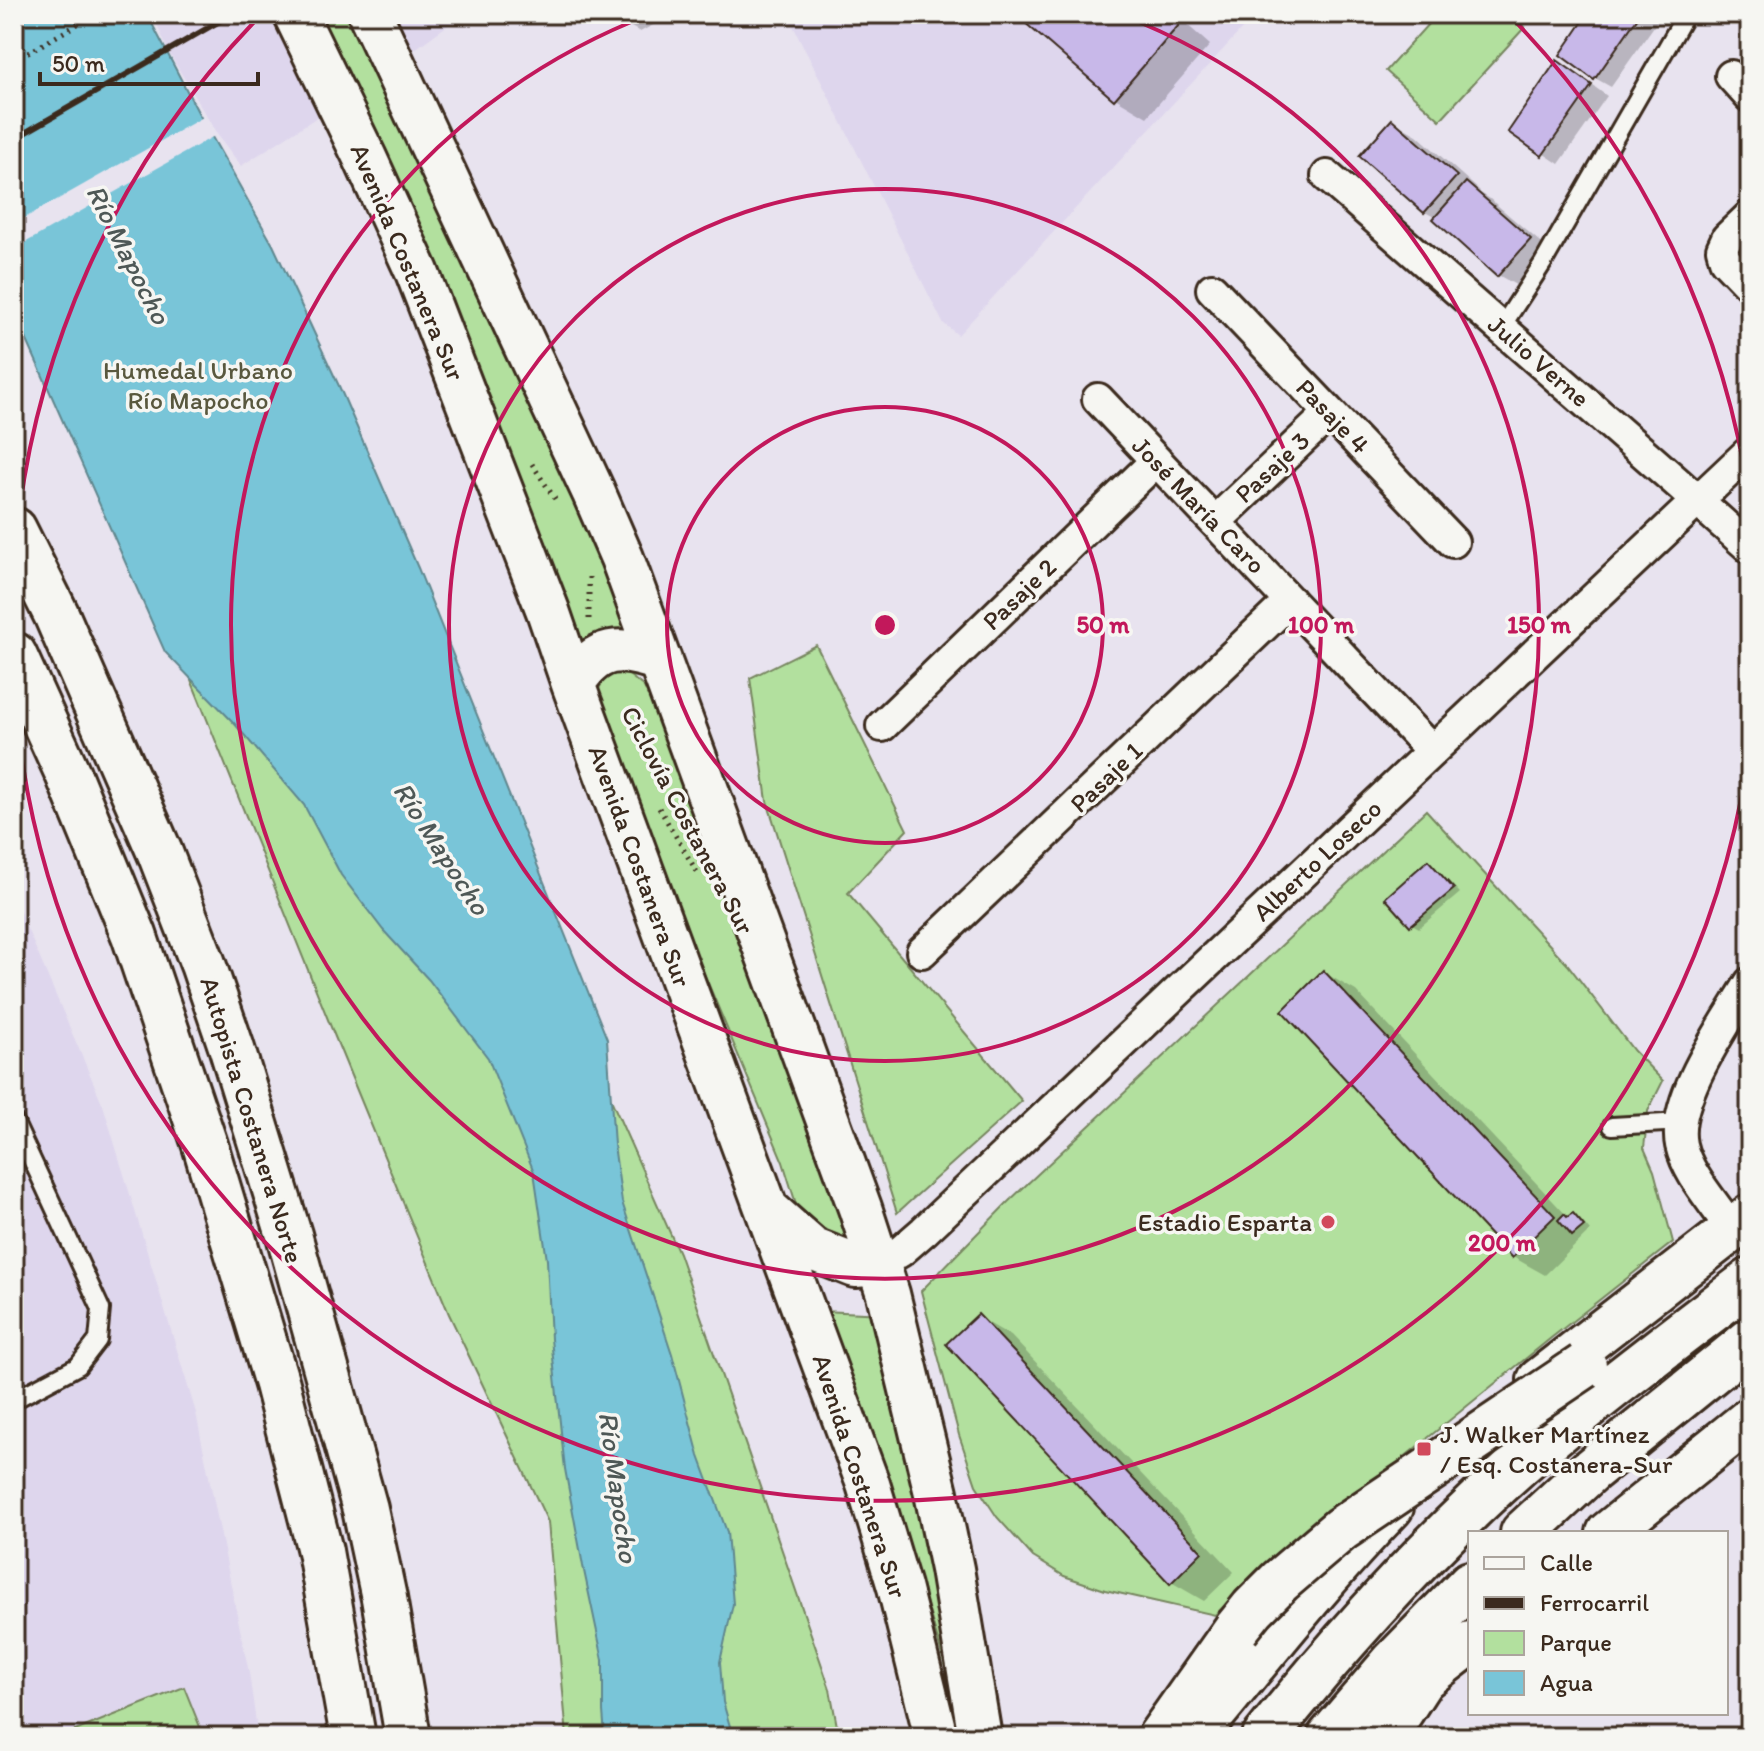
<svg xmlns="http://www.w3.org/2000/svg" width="1764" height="1751" font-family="Itim,sans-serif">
	<rect width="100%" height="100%" fill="#e8e3ef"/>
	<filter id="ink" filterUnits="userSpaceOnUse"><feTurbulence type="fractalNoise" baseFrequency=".0125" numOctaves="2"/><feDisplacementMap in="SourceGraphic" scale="16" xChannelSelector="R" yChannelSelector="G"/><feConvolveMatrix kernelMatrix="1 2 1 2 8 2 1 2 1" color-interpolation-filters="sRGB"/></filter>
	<g filter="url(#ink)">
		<path fill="#ded6ed" d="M153,14h310l-107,78 -115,74 -24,-32 -49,-83z
			M787,14h469l-298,321 -15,-12z
			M14,898l89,207 93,308 53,260 9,64h-244z"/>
		<path fill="#b2e09e" stroke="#76855e" stroke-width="2" d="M14,14l545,968 120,271 151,436 9,48h-272l-19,-215 -99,-208 -116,-282 -214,-531z
			M312,14h46l279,616 -57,25z
			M1437,14h73l15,13 -85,93 -54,-49z
			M816,645l91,185 -59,63 174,208 -125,112 -130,-412 -17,-123z
			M624,671l20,16 16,32 195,525 -23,-7 -36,-33 -13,-42 -192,-458 14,-27z
			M1426,810l142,155 66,86 29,30 -15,30 -4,37 10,23 19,71 -122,96 -148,120 7,7 -140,95 -55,55 -110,-25 -41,-14 -31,-19 -36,-40 -21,-32 -17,-50 -38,-144 87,-89z
			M822,1311l62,3 88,423h-11c-7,-32 -14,-64 -23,-96 -33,-112 -74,-221 -116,-330z
			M184,1687l20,50h-144z"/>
		<path fill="#79c5d8" stroke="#60878e" stroke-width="2" d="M14,14h133l52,100 74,131 66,141 79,182 189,471 7,106 8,57 50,152 27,102 28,76 6,72 -13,58 3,40 10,35h-128l-2,-26v-51l-20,-94 -18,-97 -14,-130 -4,-79 -13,-88 -46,-114 -59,-78 -46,-50 -42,-55 -37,-70 -70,-82 -69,-71 -151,-341z"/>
		<path fill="#e8e3ef" d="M205,116l11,19 -202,114v-25z"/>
		<path fill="#0003" d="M619,14h55l-34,18 -16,-9z
			M1018,14h157l35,31 -63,72 -32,-19z
			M1591,14h61l7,5 -48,68 -16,-9z
			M1574,72l33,24 -48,68 -49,-33z
			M1392,121l25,14 63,56 -1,1 11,7 64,55 -31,35 -25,-14 -62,-57 -11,-6z
			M1428,863l7,4 25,26 -41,35 -7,-4z
			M1323,972l33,19 213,227 4,-3 7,4 10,12 -45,44 -32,-18z
			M978,1317l33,19 223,236 -30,29 -33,-19z"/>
		<path fill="#c8b8e9" stroke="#3b2a1e" stroke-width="2" d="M616,14h26l-20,11z
			M1015,14h151l13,11 -65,75z
			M1588,14h52l-46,66 -34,-25z
			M1557,60l35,25 -50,71 -34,-24z
			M1392,119l65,57 -33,37 -65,-57z
			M1466,182l65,57 -34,38 -64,-58z
			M1428,860l26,29 -44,37 -25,-28z
			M1323,970l232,246 -43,42 -230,-247z
			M1573,1213l11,13 -12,10 -14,-16 6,-6 3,3z
			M978,1314l224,238 -32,32 -224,-240z"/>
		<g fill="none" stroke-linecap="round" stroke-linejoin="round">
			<defs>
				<path id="service" d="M1501,328l42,-65 143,-249
					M14,1121l87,188 -3,31 -20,26 -64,34
					M1612,1126l70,-4"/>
				<path id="minor" d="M1731,76l19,21
					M1327,176l352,308 71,64
					M1750,216l-23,22 -5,11 3,11 25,26
					M1212,289l241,253
					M1098,399l334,352
					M1215,522l115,-109
					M882,726l274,-265
					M922,952l368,-351
					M1731,1229c-16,-26 -43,-53 -50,-84 -10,-46 46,-123 69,-162
					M879,1264l22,-13 23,-20 826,-780"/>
				<path id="tertiary" d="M1390,1737l8,-16 28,-43"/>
				<path id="secondary" d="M295,14l70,144 52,114 131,339 25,73 295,800 31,103 37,150
					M370,14l223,477 29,67 238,650 28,86 48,199 16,76 28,168
					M573,684c24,-39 47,-38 87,-24
					M770,1212l42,37 43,17 24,-2
					M1539,1380l211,-164
					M1608,1533l142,-114
					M1343,1732l83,-55 44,-34
					M1195,1737c65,-78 127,-158 197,-230"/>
				<path id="motorway" d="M14,530l42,84 104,239 43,111 28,82 58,189 76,274 19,89 24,139
					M14,655l54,119 66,161 71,210 72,239 43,167 33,186
					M1523,1533l67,-62 160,-130
					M1160,1737l77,-109
					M1265,1737c66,-83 135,-161 212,-234 85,-81 180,-151 273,-222
					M1330,1737l64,-75 76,-78"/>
			</defs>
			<use href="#service" stroke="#3b2a1e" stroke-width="22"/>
			<use href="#minor" stroke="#3b2a1e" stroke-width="36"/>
			<use href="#tertiary" stroke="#3b2a1e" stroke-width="44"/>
			<use href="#secondary" stroke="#3b2a1e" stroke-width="48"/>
			<use href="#motorway" stroke="#3b2a1e" stroke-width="50"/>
			<path stroke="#3b2a1e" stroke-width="5" stroke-dasharray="2 6" stroke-linecap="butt" d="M14,61l81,-47
				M532,464l23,35
				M589,619v-46
				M659,808l38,64"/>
			<use href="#service" stroke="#f6f6f2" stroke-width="16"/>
			<use href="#minor" stroke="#f6f6f2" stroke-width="30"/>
			<use href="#tertiary" stroke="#f6f6f2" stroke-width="38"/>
			<use href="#secondary" stroke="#f6f6f2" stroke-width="42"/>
			<use href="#motorway" stroke="#f6f6f2" stroke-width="44"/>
			<path stroke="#3b2a1e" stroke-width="6" d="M14,139l218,-125"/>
			<defs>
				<path id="motorway-bridge" d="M1237,1628l16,-20 27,-27 61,-52 243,-163"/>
			</defs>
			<use href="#motorway-bridge" stroke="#3b2a1e" stroke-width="50" stroke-linecap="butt"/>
			<use href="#motorway-bridge" stroke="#f6f6f2" stroke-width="44"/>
		</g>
	</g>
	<g fill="none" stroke="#c2185b" stroke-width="4">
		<circle cx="885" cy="625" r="218"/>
		<circle cx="885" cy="625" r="436"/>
		<path d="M1119 14A654 654 0 1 1 651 14"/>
		<path d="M1750 746A873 873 0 0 1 14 686M14 564A873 873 0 0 1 257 19M1513 19A873 873 0 0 1 1750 504"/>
	</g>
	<g fill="#d1495b" stroke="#f6f6f2" stroke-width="3">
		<circle cx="1328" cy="1222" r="8"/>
		<rect x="1416" y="1441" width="16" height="16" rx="4"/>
	</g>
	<g text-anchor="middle" stroke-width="7" stroke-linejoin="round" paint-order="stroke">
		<g font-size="26" fill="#3b2a1e" stroke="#f6f6f2">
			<text transform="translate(408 262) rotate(67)" y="9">Avenida Costanera Sur</text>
			<text transform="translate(1539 361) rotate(41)" y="9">Julio Verne</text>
			<text transform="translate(1333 416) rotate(46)" y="9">Pasaje 4</text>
			<text transform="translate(1272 467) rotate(-43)" y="9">Pasaje 3</text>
			<text transform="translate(1199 505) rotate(46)" y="9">José María Caro</text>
			<text transform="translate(1019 594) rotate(-44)" y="9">Pasaje 2</text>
			<text transform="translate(1106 777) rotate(-44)" y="9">Pasaje 1</text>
			<text transform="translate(688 820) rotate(62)" y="9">Ciclovía Costanera Sur</text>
			<text transform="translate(1317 860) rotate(-43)" y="9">Alberto Loseco</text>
			<text transform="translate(640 866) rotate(70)" y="9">Avenida Costanera Sur</text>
			<text transform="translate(252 1120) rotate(73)" y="9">Autopista Costanera Norte</text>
			<text transform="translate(860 1476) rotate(72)" y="9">Avenida Costanera Sur</text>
		</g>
		<g font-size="26" fill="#59583e" stroke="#f6f6f2">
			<text x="198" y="379">Humedal Urbano<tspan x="198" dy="30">Río Mapocho</tspan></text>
		</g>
		<g font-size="26" fill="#3b2a1e" stroke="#f6f6f2" text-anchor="end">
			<text x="1312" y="1231">Estadio Esparta</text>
			<text x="1440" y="1443" text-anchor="start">J. Walker Martínez<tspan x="1440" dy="30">/ Esq. Costanera-Sur</tspan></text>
		</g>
		<g font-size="28" font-style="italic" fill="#4e5856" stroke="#f6f6f2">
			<text transform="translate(129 254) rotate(63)" y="10">Río Mapocho</text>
			<text transform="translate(442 848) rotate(57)" y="10">Río Mapocho</text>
			<text transform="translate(619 1487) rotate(82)" y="10">Río Mapocho</text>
		</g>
	</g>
	<circle cx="885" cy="625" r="12" fill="#c2185b" stroke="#f6f6f2" stroke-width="4"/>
	<g font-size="24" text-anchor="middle" font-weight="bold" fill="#c2185b" stroke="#f6f6f2" stroke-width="7" stroke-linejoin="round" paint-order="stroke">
		<text x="1103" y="633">50 m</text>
		<text x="1321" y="633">100 m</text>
		<text x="1539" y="633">150 m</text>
		<text x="1502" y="1251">200 m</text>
	</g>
	<rect width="1764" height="1751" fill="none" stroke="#f6f6f2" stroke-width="48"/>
	<rect x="24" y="24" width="1716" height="1703" fill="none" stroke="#3b2a1e" stroke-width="3" filter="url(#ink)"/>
	<rect x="1468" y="1531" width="260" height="184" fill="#f6f6f2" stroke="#aba49d" stroke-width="2"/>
	<rect x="1484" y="1557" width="40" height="12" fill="#f6f6f2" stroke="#aba49d" stroke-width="2"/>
	<text x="1540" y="1571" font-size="24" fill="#3b2a1e">Calle</text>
	<rect x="1484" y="1597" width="40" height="12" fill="#3b2a1e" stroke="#aba49d" stroke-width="2"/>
	<text x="1540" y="1611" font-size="24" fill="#3b2a1e">Ferrocarril</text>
	<rect x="1484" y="1631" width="40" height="24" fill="#b2e09e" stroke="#aba49d" stroke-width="2"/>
	<text x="1540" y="1651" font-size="24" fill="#3b2a1e">Parque</text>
	<rect x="1484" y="1671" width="40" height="24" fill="#79c5d8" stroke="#aba49d" stroke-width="2"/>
	<text x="1540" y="1691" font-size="24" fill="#3b2a1e">Agua</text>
	<path d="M40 72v12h218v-12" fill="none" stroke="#3b2a1e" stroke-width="4"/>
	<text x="52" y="72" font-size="24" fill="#3b2a1e" stroke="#f6f6f2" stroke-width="6" paint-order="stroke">50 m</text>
</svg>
